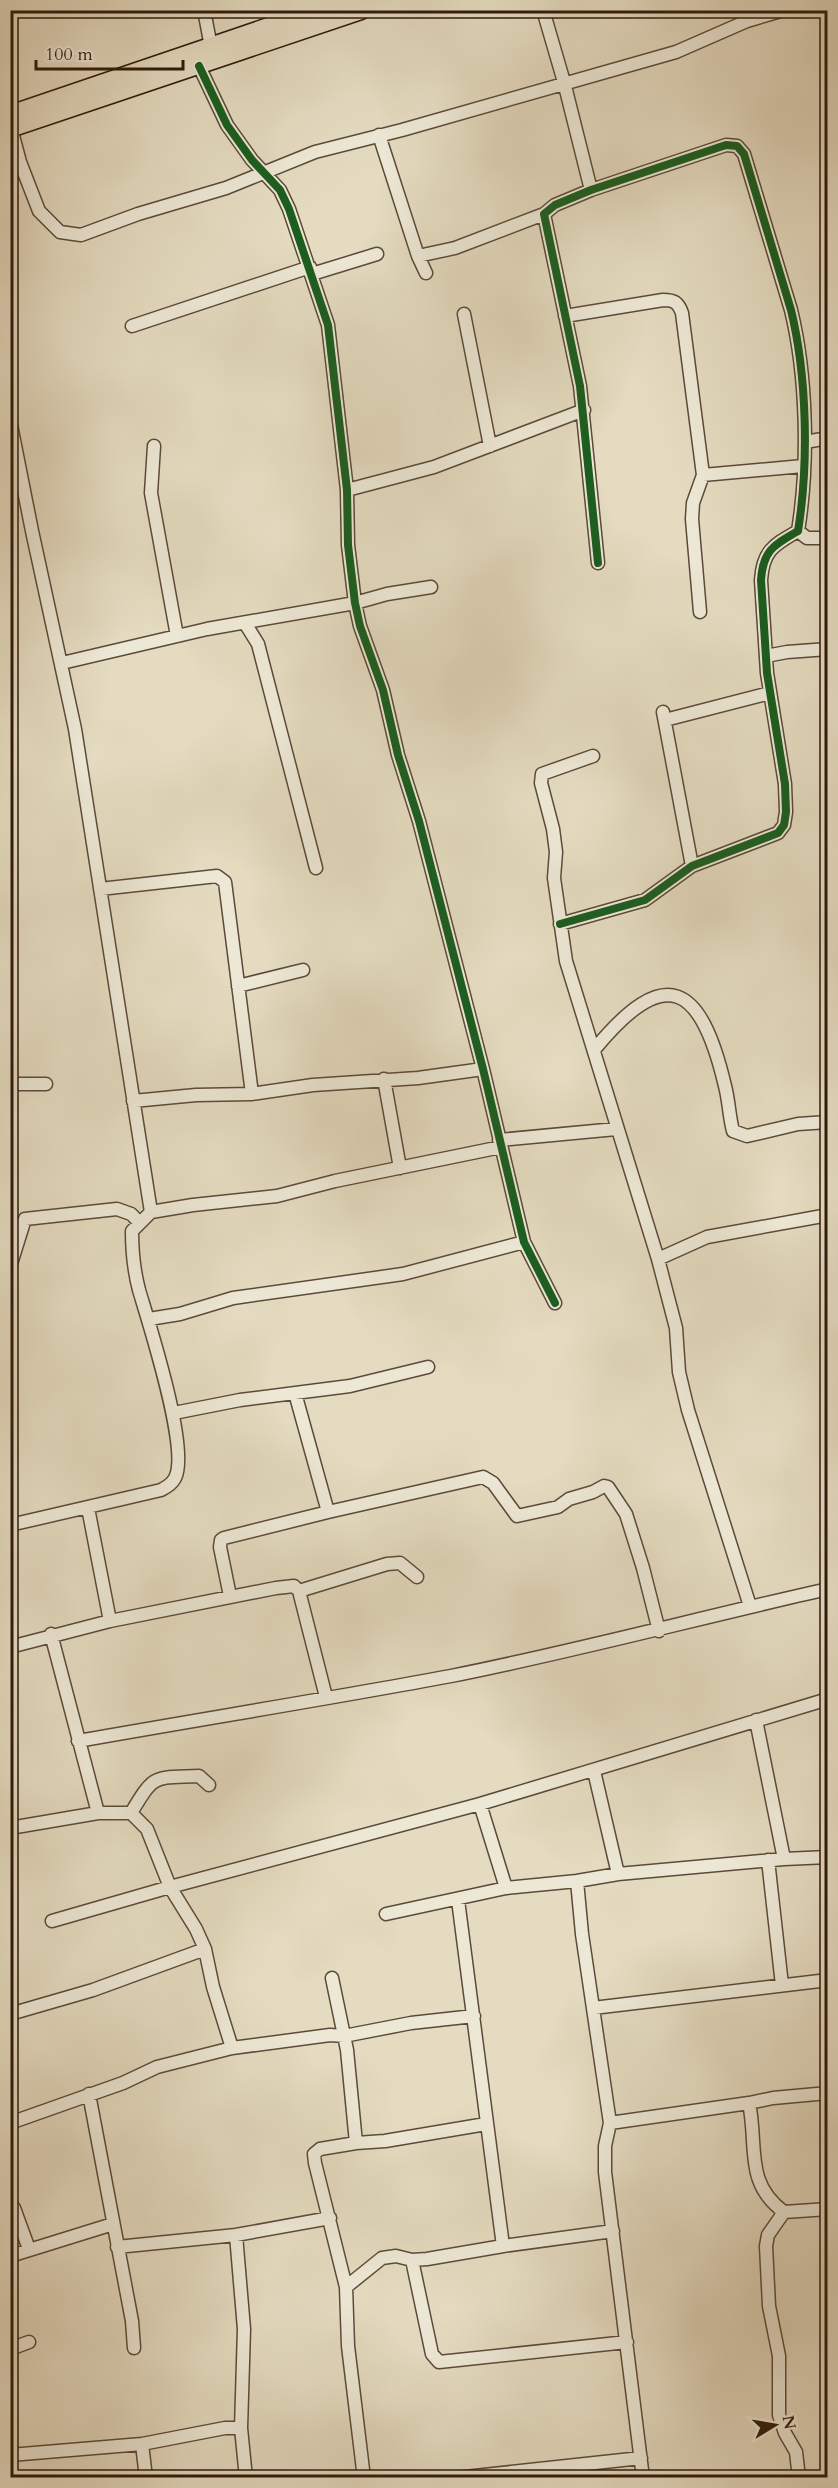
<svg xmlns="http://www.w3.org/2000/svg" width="838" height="2488" font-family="Cardo,serif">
	<rect width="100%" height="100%" fill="#e4dbc0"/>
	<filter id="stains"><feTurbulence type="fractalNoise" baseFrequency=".00333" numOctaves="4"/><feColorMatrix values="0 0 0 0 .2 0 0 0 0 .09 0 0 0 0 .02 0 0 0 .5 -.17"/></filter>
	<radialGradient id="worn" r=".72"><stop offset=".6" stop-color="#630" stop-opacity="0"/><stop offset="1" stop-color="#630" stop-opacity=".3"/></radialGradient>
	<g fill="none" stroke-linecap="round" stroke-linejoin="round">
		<defs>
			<path id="minor" d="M204,10l7,37
				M543,10l21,72 27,108
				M199,66l28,59 25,35 28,30 9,19 39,116 19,165 1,55 7,58 5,23 23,64 15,65 21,66 64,248 41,173 31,61
				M11,128l9,34 19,49 21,21 21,3 57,-21 88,-26 89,-36 87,-22 274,-78 71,-31 37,-11
				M379,135l39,121 8,17
				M418,256l37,-8 89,-34
				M312,274l65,-20
				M464,314l26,132
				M565,316l98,-16c11,0 15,2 19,13l21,162 -10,28 -1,16 8,93
				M132,326l178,-59
				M10,420l22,111 43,198 76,483
				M805,442l23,-4
				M154,446l-3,47 26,143
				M703,475l100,-9
				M347,490l87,-23 150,-57
				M798,531l9,7h21
				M245,623l13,21 58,224
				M766,656l21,-4 41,-3
				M62,663l145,-34 148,-26 32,-9 44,-7
				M663,712l29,154
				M665,720l105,-27
				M593,756l-51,18 -1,9 12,46 3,23 -2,26 12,83 92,298 18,69 3,44 9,38 62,196
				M10,875h1
				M100,889l117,-13 8,6 27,212
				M560,924l85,-24 47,-34 86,-33 6,-8 2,-13 -1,-28 -18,-111 -6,-93c2,-30 13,-35 37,-49 11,-68 9,-155 -7,-221l-47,-156 -7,-8 -11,-1 -135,45 -36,15 -11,9 36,172 18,177
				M238,986l65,-16
				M594,1050c72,-88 107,-66 131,36 4,15 4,30 8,45l14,5 51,-12 30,-2
				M384,1079l16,89
				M10,1084h36
				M133,1101l63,-6 55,-1 62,-9 105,-7 65,-9
				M499,1140l117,-11
				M658,1259l49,-22 121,-22
				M10,1267l15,-48 92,-10 14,5 8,8
				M149,1319l31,-5 53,-16 170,-24 121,-32
				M295,1393l33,119
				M174,1413l66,-13 110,-14 78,-19
				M88,1508l22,113
				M10,1525l151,-35c6,-3 11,-6 14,-12 15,-28 -26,-154 -36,-188 -5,-19 -7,-40 -7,-59l19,-19 42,-7 84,-9 58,-15 166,-34
				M299,1591l88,-27 13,-1 17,14
				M230,1596l-10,-49 1,-7 3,-2 104,-26 155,-35 10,6 24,33 41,-9 11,-8 24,-7 11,-6 4,1 18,27 17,54 16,63
				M51,1634l47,179
				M10,1647l100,-26 166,-33 18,-2 5,5 27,106
				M756,1720l28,139
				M78,1741c124,-22 249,-42 373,-65 126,-25 251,-59 377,-87
				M594,1771l24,103
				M480,1804l26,84
				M131,1813c24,-40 22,-35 68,-37l10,9
				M10,1828l88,-15h33l16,16 23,58 26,42 9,20 8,38 19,61 98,-13 14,1 67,-13 63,-7
				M768,1860l14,125
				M577,1881l5,53 28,189 139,-20c9,43 -5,80 35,109l44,-3
				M458,1900l45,346
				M386,1914l120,-26 71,-7 41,-7 166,-15 44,-2
				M52,1921l118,-34 310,-83 348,-105
				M332,1978l15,72 9,93 -36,6 -6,5 1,9 31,124 2,59 16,132
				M593,2008l235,-28
				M10,2014l83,-24 112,-41
				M89,2094l43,227 2,27
				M749,2103l24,-5 55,-5
				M10,2123l113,-40 34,-16 75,-19
				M610,2123l-5,23v26l38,306
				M356,2143l29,-2 101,-17
				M10,2205l4,3 15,41
				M784,2212l-16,23 -2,11 3,60 10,50v59l6,18 11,19 3,26
				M236,2235l8,94 -3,99 5,50
				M117,2247l119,-12 94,-17
				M10,2256l103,-32
				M412,2260l20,94 7,8 188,-20
				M346,2287l36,-29 14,-2 16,4 15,-1 76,-13 110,-15
				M10,2349l19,-7
				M142,2444l4,34
				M10,2455l132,-11 83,-16h16
				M456,2478l185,-20"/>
			<path id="highway" d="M10,115l309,-105
				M10,128l351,-118"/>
		</defs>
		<use href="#minor" stroke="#5c4a39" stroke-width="15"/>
		<use href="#highway" stroke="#2e1a0c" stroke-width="21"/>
		<use href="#minor" stroke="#ede8d6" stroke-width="12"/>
		<use href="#highway" stroke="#e4dbc0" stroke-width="18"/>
		<defs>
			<path id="cycleway" d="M199,66l28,59 25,35 28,30 9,19 39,116 19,165 1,55 7,58 5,23 23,64 15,65 21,66 64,248 41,173 31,61
				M560,924l85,-24 47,-34 86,-33 6,-8 2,-13 -1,-28 -18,-111 -6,-93c2,-30 13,-35 37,-49 11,-68 9,-155 -7,-221l-47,-156 -7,-8 -11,-1 -135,45 -36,15 -11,9 36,172 18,177"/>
		</defs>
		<use href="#cycleway" stroke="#ede8d6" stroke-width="11"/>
		<use href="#cycleway" stroke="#1b5e20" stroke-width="8"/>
	</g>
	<rect width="838" height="2488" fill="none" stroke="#e4dbc0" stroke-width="36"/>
	<rect x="12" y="12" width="814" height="2464" fill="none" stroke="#2e1a0c" stroke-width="3"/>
	<rect x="18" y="18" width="802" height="2452" fill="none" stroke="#2e1a0c" stroke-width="1.5"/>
	<g transform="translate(775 2425) rotate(79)" stroke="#ede8d6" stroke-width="4.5" paint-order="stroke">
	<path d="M0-4.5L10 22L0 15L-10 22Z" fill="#2e1a0c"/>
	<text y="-9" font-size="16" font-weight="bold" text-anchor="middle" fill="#2e1a0c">N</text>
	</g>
	<path d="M36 60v9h147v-9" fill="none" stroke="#2e1a0c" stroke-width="3"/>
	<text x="45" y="60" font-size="18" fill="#2e1a0c" stroke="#ede8d6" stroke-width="4.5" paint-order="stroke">100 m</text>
	<rect width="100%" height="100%" filter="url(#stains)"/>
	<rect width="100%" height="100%" fill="url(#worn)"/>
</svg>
